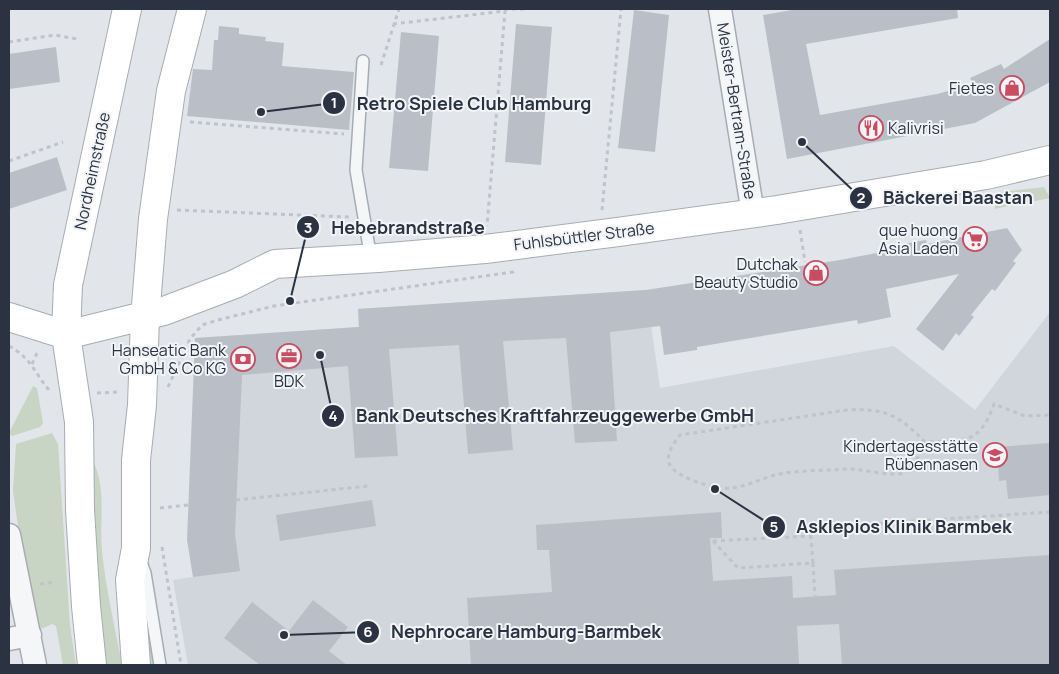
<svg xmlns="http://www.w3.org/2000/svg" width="1059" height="674" font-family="Manrope,sans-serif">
	<rect width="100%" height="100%" fill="#e2e5ea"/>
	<path fill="#d1d5dc" d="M646,290l14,98 234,-42 81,64 75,-98v353h-862l-15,-85 20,-3 2,-239 164,-11 -1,-18z"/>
	<path fill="#c8d4c4" d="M1044,187l6,11 -56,11 7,-17z
		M33,386l4,2 6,35 -3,4 -28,9 -3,-3z
		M52,433l6,11 12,182 6,39h-13l-7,-39 -4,-2 -13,6 -17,-76 -9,-63 3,-47z
		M93,461c14,28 6,60 9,90 4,39 13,76 20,114h-19l-12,-168z
		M139,569l16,96h-9z"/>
	<path fill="#babfc7" d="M798,9h159l1,9 -152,26 14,71 117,-21 36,-10 -3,-6 31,-14 3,5 46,-30v43l-75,41 -188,36 -24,-144z
		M634,10l35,5 -14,137 -37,-4z
		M516,24l36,3 -11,138 -36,-3z
		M219,26l20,2v6l27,3 -1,4 19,2 -2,23 72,6 -5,58 -162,-14 6,-47 19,1 2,-30h4z
		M401,32l38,4 -11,135 -39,-3z
		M56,47l4,35 -51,7v-35z
		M57,157l10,33 -58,19v-36z
		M1007,228l15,22 -9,11 3,2 -21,28 -3,-2 -21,26 3,2 -15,19 -3,-3 -13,18 -27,-22 43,-55 -73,15 5,28 -33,7 -1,-4 -65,11 -95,16v3l-33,5 -4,-29 -50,6 7,109 -42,2 -9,-105 -63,3 10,109 -45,4 -9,-109 -70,4 9,107 -43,2 -7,-92 -106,9 -7,159 5,37 -47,6 -6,-37 8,-202 164,-11 -1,-18 288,-19 194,-30 63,-12v-4l23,-4 1,4z
		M1050,443v52l-42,4 -2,-19 -7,1 -2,-34z
		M372,500l4,26 -96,15 -4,-26z
		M721,512l1,26h-12l3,43 79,-5 1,22 43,-3 -2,-25 216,-15v110h-208l-3,-41 -42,2 2,39h-328l-4,-67 85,-6 -3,-42h-12l-1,-25z
		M313,600l35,27 -19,24 18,14h-87l-36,-27 28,-36 37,29z"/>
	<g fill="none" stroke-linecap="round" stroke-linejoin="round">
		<defs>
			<path id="service" d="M363,61l-7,109 15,89
				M140,559l5,14 15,92"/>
			<path id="minor" d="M720,9l33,205
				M9,535l26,130
				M9,639l21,-4"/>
			<path id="secondary" d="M9,317l57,18 98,-24 71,-27 40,-20 103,-6 107,-9 133,-17 159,-22 209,-35 64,-15
				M92,665l-6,-59 -6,-96 -1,-88 -13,-87 2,-50 59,-276
				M136,665l-6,-85 6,-32v-88l6,-55 3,-87 8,-99 18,-128 21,-82"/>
		</defs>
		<use href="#service" stroke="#a7acb4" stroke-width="14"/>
		<use href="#minor" stroke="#a7acb4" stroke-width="25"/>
		<use href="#secondary" stroke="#a7acb4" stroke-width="30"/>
		<path stroke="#c0c3c9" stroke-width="3" stroke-dasharray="4 4" stroke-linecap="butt" d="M504,9h21
			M393,24l112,-13 -18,215
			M9,42l46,-7 22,4
			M381,65l18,-56
			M190,122l154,12
			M9,161l54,-19
			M177,210l172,7
			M602,210l19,-201
			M800,230l5,32
			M9,346c22,12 25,26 40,44
			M32,364l6,-13
			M168,387l22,-48 12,-14 16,-5 56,-14 239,-34 3,-3
			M97,393l22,-1
			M925,442l-8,17 -12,14c-20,4 -41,-5 -61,-4 -23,2 -48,1 -69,6 -15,4 -30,12 -44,13 -14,2 -57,-10 -62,-25 -3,-10 5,-20 11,-28l167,-25c38,-2 52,5 78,32 39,-2 54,4 69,-38l31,12 25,-1
			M236,500l132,-14
			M160,508l28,-3
			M713,541l25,27 75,-5 -3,-35 240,-16
			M713,541l98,-5
			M162,547l19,118
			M813,563l2,33
			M40,584l16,-2"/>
		<use href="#service" stroke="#f5f6f8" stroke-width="11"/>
		<use href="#minor" stroke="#f5f6f8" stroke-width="22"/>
		<use href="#secondary" stroke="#fff" stroke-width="28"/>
	</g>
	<defs>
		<symbol id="shop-ring" viewBox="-11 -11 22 22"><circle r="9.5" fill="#f2f4f7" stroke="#c94d60" stroke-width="1.5"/><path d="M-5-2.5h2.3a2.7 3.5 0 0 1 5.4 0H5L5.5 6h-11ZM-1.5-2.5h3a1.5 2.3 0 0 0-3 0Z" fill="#c94d60"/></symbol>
		<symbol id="restaurant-ring" viewBox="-11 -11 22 22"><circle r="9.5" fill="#f2f4f7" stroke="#c94d60" stroke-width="1.5"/><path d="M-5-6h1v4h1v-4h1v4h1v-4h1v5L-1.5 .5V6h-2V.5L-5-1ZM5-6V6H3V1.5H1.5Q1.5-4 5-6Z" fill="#c94d60"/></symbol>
		<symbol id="supermarket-ring" viewBox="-11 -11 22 22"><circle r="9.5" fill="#f2f4f7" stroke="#c94d60" stroke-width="1.5"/><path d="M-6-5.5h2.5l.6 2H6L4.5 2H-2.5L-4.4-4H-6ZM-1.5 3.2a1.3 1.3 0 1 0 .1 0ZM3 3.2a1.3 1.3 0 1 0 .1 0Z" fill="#c94d60"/></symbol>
		<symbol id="office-ring" viewBox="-11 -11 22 22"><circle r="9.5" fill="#f2f4f7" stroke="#c94d60" stroke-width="1.5"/><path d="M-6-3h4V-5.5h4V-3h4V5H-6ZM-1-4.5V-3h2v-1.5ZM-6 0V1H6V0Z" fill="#c94d60"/></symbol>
		<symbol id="bank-ring" viewBox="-11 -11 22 22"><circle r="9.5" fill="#f2f4f7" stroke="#c94d60" stroke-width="1.5"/><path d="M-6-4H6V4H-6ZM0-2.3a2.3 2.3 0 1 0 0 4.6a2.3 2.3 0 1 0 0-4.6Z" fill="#c94d60"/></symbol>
		<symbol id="school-ring" viewBox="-11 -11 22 22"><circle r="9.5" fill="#f2f4f7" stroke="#c94d60" stroke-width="1.5"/><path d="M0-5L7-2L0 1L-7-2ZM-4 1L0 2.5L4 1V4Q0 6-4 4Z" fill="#c94d60"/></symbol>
	</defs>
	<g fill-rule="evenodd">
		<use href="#shop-ring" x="998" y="74" width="28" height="28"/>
		<use href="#restaurant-ring" x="857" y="114" width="28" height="28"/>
		<use href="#supermarket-ring" x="961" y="225" width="28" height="28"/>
		<use href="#shop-ring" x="802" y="259" width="28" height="28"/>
		<use href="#office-ring" x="275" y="342" width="28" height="28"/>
		<use href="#bank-ring" x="229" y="345" width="28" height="28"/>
		<use href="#school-ring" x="981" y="441" width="28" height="28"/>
	</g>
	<g text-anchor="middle" stroke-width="4" stroke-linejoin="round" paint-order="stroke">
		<g font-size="16" fill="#2b3342" stroke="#f2f4f7" text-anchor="end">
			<text x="994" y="94">Fietes</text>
			<text x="888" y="134" text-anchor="start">Kalivrisi</text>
			<text x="958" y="236">que huong<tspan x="958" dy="18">Asia Laden</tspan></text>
			<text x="798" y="270">Dutchak<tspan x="798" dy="18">Beauty Studio</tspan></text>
			<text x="226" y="356">Hanseatic Bank<tspan x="226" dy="18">GmbH &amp; Co KG</tspan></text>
			<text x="289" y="387" text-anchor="middle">BDK</text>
			<text x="978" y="452">Kindertagesstätte<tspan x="978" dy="18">Rübennasen</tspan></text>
		</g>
		<g font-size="16" fill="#2b3342" stroke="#f2f4f7">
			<text transform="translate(737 111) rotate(81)" y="6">Meister-Bertram-Straße</text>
			<text transform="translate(92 171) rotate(-78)" y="6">Nordheimstraße</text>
			<text transform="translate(584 236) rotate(-7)" y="6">Fuhlsbüttler Straße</text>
		</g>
	</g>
	<path fill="none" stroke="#2b3342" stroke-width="2" d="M261 112L334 103M802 142L861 198M290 301L308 227M320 355L333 416M715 489L774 527M284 635L368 632"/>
	<g fill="#2b3342" stroke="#f2f4f7" stroke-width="2">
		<circle cx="261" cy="112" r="5"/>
		<circle cx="802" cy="142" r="5"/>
		<circle cx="290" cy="301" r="5"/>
		<circle cx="320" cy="355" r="5"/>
		<circle cx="715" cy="489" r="5"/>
		<circle cx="284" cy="635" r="5"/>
		<circle cx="334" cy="103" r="12"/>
		<circle cx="861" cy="198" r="12"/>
		<circle cx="308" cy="227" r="12"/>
		<circle cx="333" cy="416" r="12"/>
		<circle cx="774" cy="527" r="12"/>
		<circle cx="368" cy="632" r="12"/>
	</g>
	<g font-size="15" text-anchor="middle" font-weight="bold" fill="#fff">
		<text x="334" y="108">1</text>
		<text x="861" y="203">2</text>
		<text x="308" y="233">3</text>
		<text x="333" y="421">4</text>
		<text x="774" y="532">5</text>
		<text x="368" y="637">6</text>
	</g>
	<g font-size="18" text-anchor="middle" font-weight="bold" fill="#2b3342" stroke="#f2f4f7" stroke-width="4" stroke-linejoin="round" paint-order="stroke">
		<text x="474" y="110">Retro Spiele Club Hamburg</text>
		<text x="958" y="204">Bäckerei Baastan</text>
		<text x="408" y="234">Hebebrandstraße</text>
		<text x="555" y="422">Bank Deutsches Kraftfahrzeuggewerbe GmbH</text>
		<text x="904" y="533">Asklepios Klinik Barmbek</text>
		<text x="526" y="638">Nephrocare Hamburg-Barmbek</text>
	</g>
	<rect width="1059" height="674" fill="none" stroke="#2b3342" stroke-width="20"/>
</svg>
